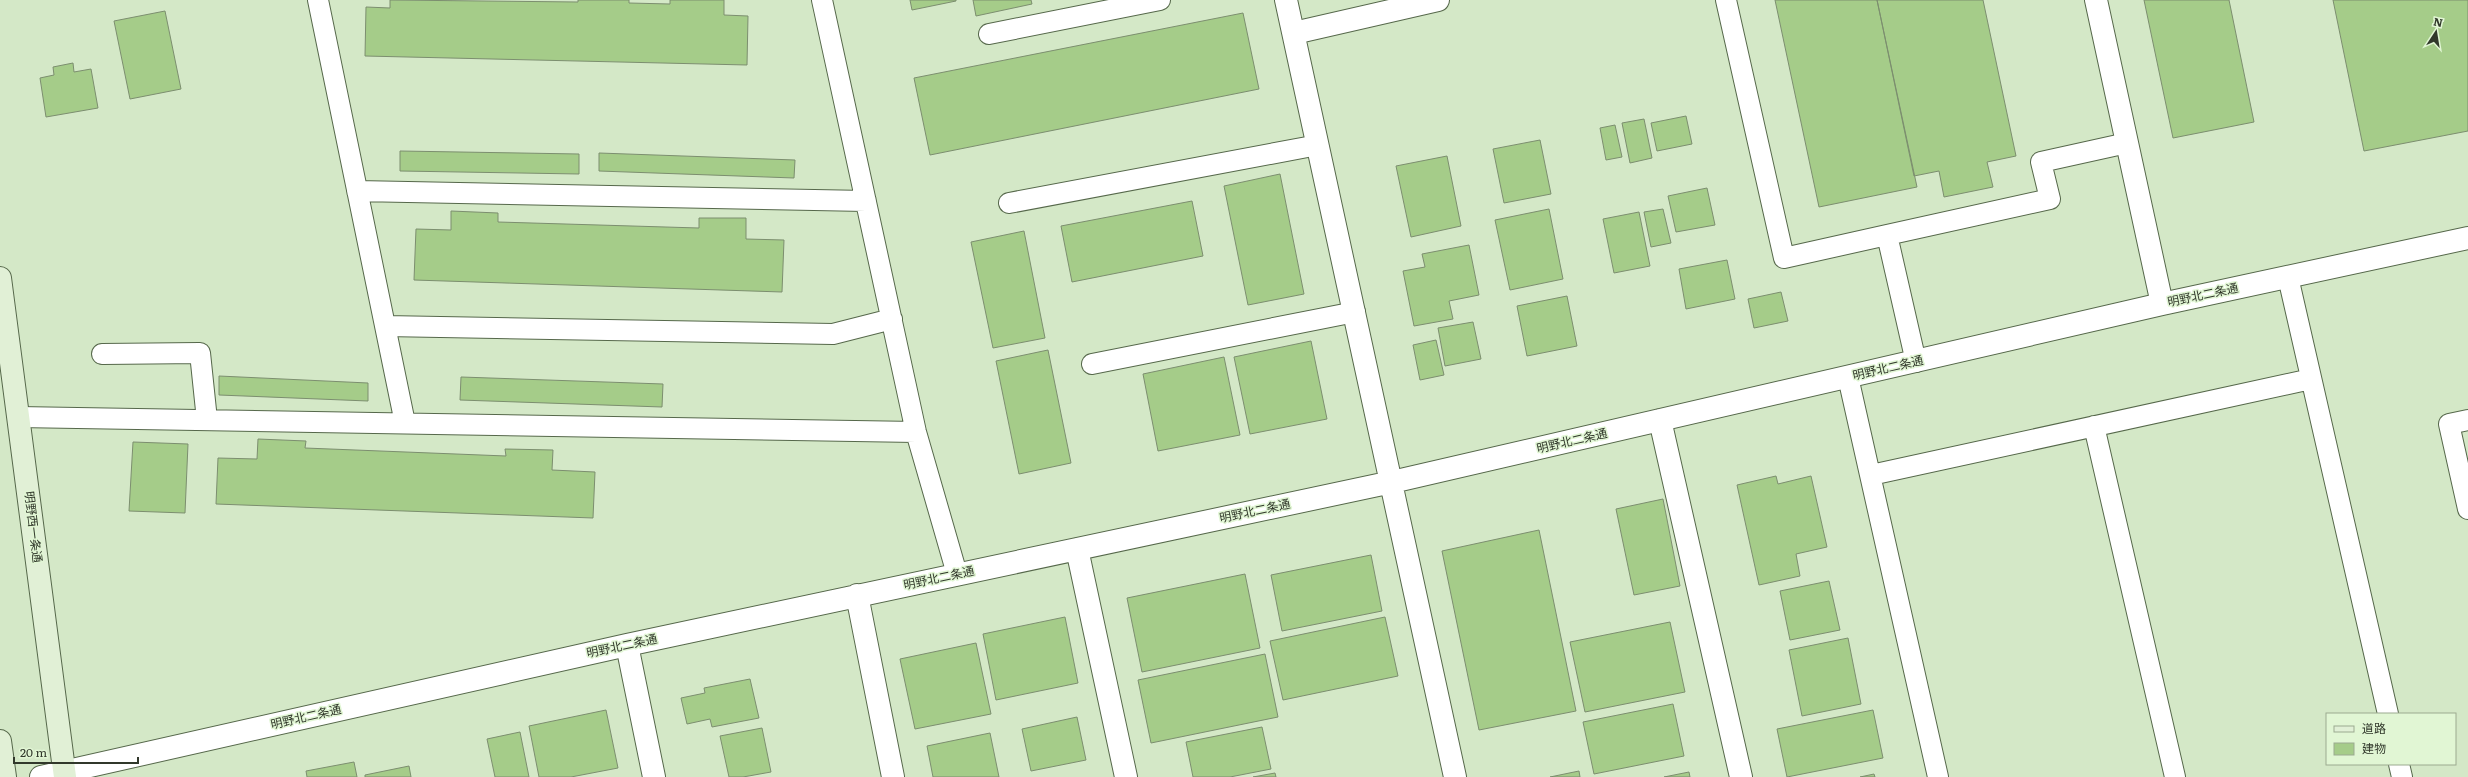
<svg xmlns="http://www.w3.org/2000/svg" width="2468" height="777" font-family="Literata,'Noto Sans JP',serif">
	<rect width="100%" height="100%" fill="#d4e8c7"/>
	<path fill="#a5cc89" stroke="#7c8e6f" d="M390,0l188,2v-2h51v3l41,1v-4h54v15l24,1 -1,49 -382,-9 1,-49 24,1z
		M910,0h46v1l-44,9z
		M973,0h58l1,4 -56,12z
		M1775,0h102l40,187 -98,20z
		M1877,0h106l33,156 -29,6 6,25 -49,10 -5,-26 -25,5z
		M2144,0h85l25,122 -81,16z
		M2333,0h135v131l-104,20z
		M165,11l16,78 -51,10 -16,-78z
		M1243,13l16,76 -329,66 -16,-77z
		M73,63l1,9 17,-3 7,39 -52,9 -6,-39 14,-3 -1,-8z
		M1686,116l6,28 -35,7 -6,-28z
		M1644,119l8,39 -22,5 -8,-40z
		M1615,125l7,32 -16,3 -6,-32z
		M1540,140l11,54 -47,9 -11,-54z
		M400,151l179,3v20l-179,-3z
		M599,153l196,7 -1,18 -195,-7z
		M1447,156l14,70 -50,11 -15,-71z
		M1280,174l24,120 -56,11 -24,-119z
		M1707,188l8,37 -39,7 -8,-36z
		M1192,201l11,55 -131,26 -11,-56z
		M1549,209l14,70 -53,11 -15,-70z
		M1663,209l8,34 -20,4 -7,-35z
		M451,211l47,2v9l201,6v-10h47v21l38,1 -2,52 -368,-12 2,-51 35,1z
		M1639,212l11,54 -36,7 -11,-54z
		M1024,231l21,107 -52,10 -22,-106z
		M1469,245l10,50 -30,6 4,18 -39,7 -11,-55 22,-4 -3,-13z
		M1727,260l8,39 -49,10 -7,-40z
		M1781,292l7,29 -34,7 -6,-29z
		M1567,296l10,50 -50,10 -10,-50z
		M1473,322l8,37 -36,7 -7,-38z
		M1436,340l8,35 -24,5 -7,-35z
		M1311,341l16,78 -77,15 -16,-77z
		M1048,350l23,113 -52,11 -23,-113z
		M1224,357l16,78 -82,16 -15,-77z
		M219,376l149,7v18l-149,-6z
		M461,377l202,7 -1,23 -202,-7z
		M258,439l48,2 -1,7 201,8 -1,-7 48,1 -1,20 43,2 -2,46 -377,-14 2,-46 39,1z
		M133,442l55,2 -3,69 -56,-2z
		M1776,476l2,8 33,-8 16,71 -31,7 4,22 -41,9 -22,-100z
		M1663,499l17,87 -46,9 -18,-86z
		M1539,530l37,181 -97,19 -37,-179z
		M1371,555l11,56 -100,20 -11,-56z
		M1245,574l15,74 -118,24 -15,-74z
		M1829,581l11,49 -50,10 -10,-49z
		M1065,617l13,66 -82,17 -13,-66z
		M1385,617l13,59 -115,24 -13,-59z
		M1670,622l15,70 -100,20 -15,-70z
		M1848,638l13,66 -59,12 -13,-66z
		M976,643l15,71 -76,15 -15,-70z
		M1265,654l13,63 -127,26 -13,-63z
		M750,679l9,39 -47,9 -2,-8 -23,5 -6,-26 24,-5 -1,-5z
		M1673,704l11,52 -90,18 -11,-52z
		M606,710l12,58 -47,9h-32l-10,-51z
		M1873,710l10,48 -96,19 -10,-48z
		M1077,717l9,43 -55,11 -9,-42z
		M1262,727l9,42 -41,8h-37l-7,-35z
		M762,728l9,44 -28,5h-14l-9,-41z
		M520,732l9,45h-34l-8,-38z
		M990,733l9,44h-66l-6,-31z
		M354,762l3,15h-50l-1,-6z
		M409,766l2,11h-46v-2z
		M1579,771l1,6h-30z
		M1689,772l1,5h-26z
		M1275,773l1,4h-23z
		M1874,774l1,3h-15z"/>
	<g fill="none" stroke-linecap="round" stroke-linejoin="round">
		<defs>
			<path id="lane" d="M318,0l87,423
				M822,0l94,432 41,142
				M1726,0l58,258 103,-23 29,127
				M989,34l171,-34
				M357,191l509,10
				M1009,203l309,-58
				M1887,235l163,-36 -9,-37 86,-19
				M2288,277l100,437
				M385,326l448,8 59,-15
				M102,354l98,-1 7,67
				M1092,364l263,-52
				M1848,377l90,400
				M18,417l898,15
				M2468,420l-19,4 19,85
				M2094,426l81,351
				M1871,475l440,-96
				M2399,764l3,13"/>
			<path id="street" d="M1286,0l169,777
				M2096,0l66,304
				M1294,33l144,-33
				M1660,420l81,357
				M1077,549l49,228
				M857,595l36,182
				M627,645l27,132
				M41,777l586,-132 765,-163 770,-178 306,-66"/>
			<path id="secondary" d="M0,278l65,499
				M0,741l5,36"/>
		</defs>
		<use href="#lane" stroke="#56684b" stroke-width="22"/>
		<use href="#street" stroke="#56684b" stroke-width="24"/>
		<use href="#secondary" stroke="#56684b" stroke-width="24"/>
		<use href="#lane" stroke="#fff" stroke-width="20"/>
		<use href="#street" stroke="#fff" stroke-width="22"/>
		<use href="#secondary" stroke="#e1f0d6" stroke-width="22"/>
	</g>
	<g text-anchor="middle" stroke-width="3" stroke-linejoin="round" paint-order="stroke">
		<g font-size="12" fill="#31382b" stroke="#e1f6d4">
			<text transform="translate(2203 295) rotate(-12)" y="4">明野北二条通</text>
			<text transform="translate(1888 368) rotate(-13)" y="4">明野北二条通</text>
			<text transform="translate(1572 441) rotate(-13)" y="4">明野北二条通</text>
			<text transform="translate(1255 511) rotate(-12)" y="4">明野北二条通</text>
			<text transform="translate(33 527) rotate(83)" y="4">明野西一条通</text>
			<text transform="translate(939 578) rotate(-12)" y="4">明野北二条通</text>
			<text transform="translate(622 646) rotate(-12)" y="4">明野北二条通</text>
			<text transform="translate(306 717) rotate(-13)" y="4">明野北二条通</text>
		</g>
	</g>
	<rect x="2326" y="713" width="130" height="52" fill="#e1f6d4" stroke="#9baa90"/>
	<rect x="2334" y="726" width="20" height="6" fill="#e1f0d6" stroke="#9baa90"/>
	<text x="2362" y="733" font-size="12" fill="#31382b">道路</text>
	<rect x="2334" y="743" width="20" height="12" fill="#a5cc89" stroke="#9baa90"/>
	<text x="2362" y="753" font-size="12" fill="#31382b">建物</text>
	<g transform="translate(2436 32) rotate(12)" stroke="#e1f6d4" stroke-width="3" paint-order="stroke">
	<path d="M0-3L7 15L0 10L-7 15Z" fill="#31382b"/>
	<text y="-6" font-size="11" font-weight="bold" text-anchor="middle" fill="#31382b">N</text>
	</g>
	<path d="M14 757v6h124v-6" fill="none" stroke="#31382b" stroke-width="2"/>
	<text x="20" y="757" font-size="12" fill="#31382b" stroke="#e1f6d4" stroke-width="3" paint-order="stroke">20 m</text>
</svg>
